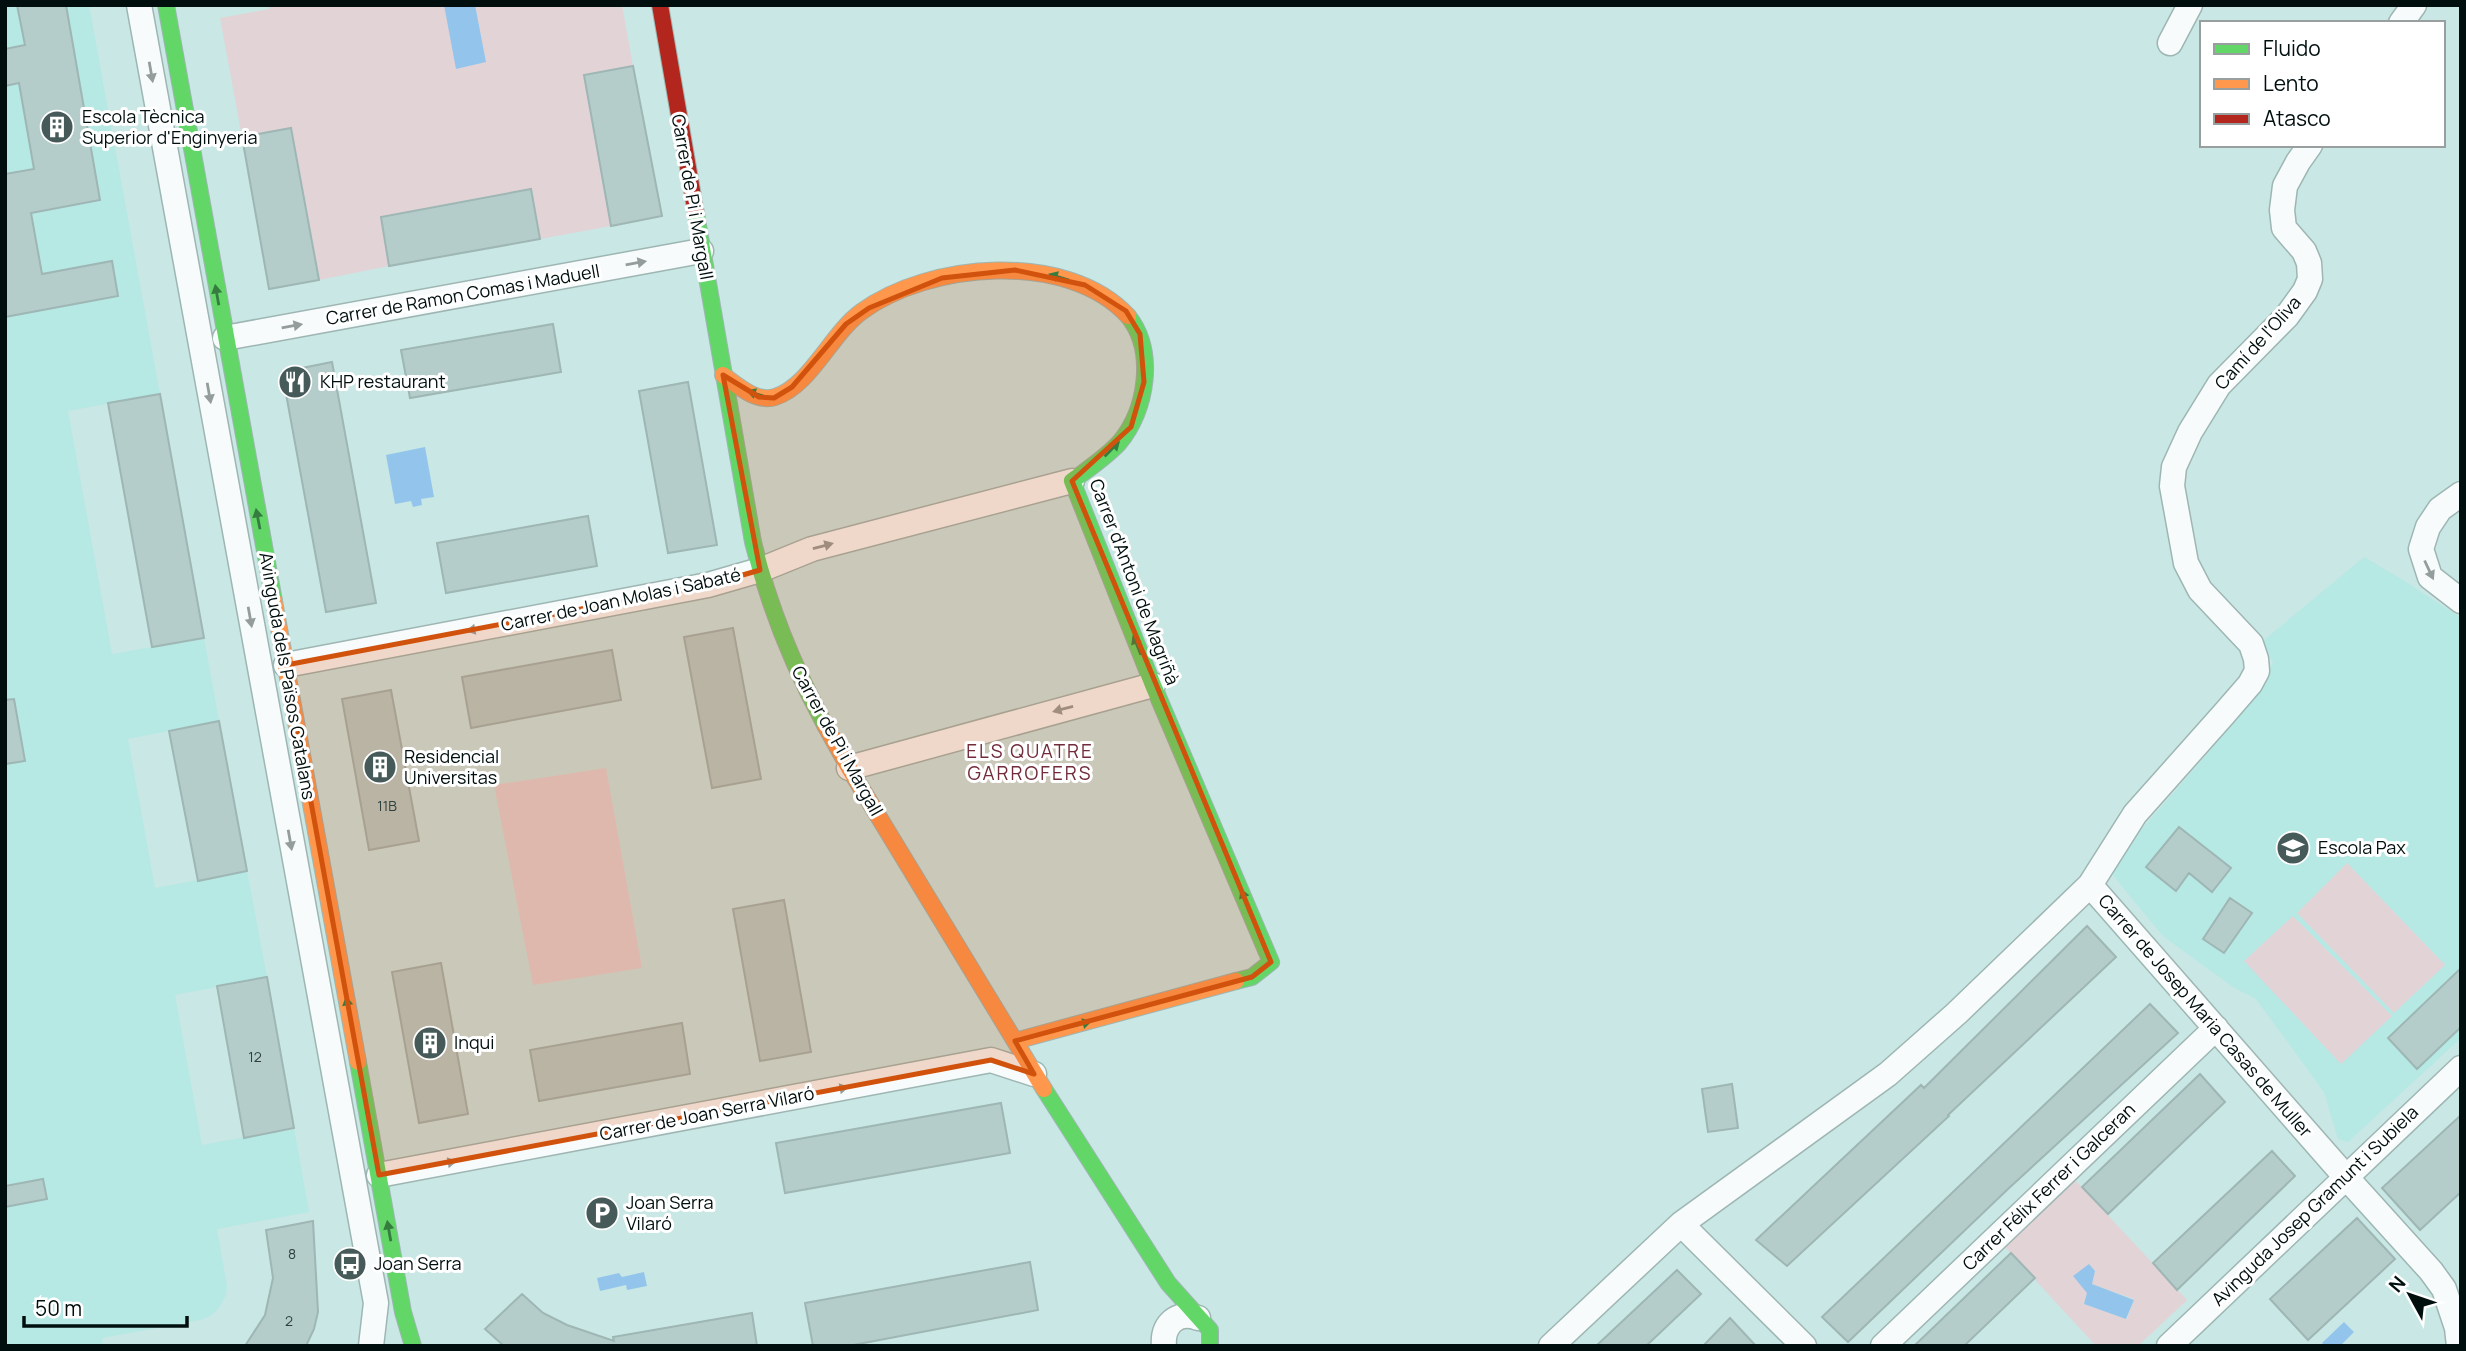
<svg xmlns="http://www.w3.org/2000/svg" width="2466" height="1351" font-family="Manrope,sans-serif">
	<rect width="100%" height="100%" fill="#c9e7e4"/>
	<path fill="#b6e8e4" d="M5,5h84l71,389 -92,17 44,243 92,-16 15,83 -91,18 27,149 92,-17 20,106 -92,18 27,150 92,-17 15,84 -92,17 10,57 -1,9 -7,13 -9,8 -10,4 -98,18 1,8h-98z
		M2364,557l39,23 58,38v420l-113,104 -10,-3 -14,-47 -68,-93 -23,-12 -70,-51 -34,-41 -15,-19 -2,-8 23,-31 74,-85 54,-73 10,-16 -10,-22z"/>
	<path fill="#e2d3d6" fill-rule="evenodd" d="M269,5h353l11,61 -49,9 27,151 -71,13 -9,-50 -150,28 8,49 -70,14 -27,-151 -50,8 -22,-119 49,-9z
		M606,768l36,200 -109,17 -39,-200z
		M2347,863l98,102 -51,48 -97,-100z
		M2293,916l99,100 -51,48 -97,-103z
		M2074,1179l113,121 -49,46h-42l-92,-100zM2091,1284l43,15 -7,20 -43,-15z"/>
	<path fill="#93c5ec" d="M444,5h31l11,57 -30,7z
		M425,447l9,50 -13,2 1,6 -9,2 -2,-6 -16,3 -9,-49z
		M2089,1264l6,7 -3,13 42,16 -8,19 -42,-15 3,-11 -14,-17z
		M644,1272l3,14 -20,4 -1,-5 -26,6 -3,-13 22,-5 3,4z
		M2344,1322l10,10 -14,14h-15l-3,-3z"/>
	<path fill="#b4cdcb" stroke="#9eb6b4" stroke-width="2" d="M17,5h49l34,195 -69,13 11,61 70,-13 6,35 -113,21v-143l29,-5 -15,-86 -14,3v-37l20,-4z
		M633,66l29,150 -51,10 -27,-151z
		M291,128l28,152 -50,9 -27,-152z
		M531,189l9,50 -151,27 -8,-49z
		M553,324l8,48 -151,26 -9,-48z
		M332,362l44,241 -50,9 -44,-240z
		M688,382l29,163 -49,8 -29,-162z
		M160,394l44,244 -52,9 -44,-244z
		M588,516l9,50 -151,27 -9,-50z
		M733,628l28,151 -49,9 -28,-151z
		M612,650l9,50 -150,28 -9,-51z
		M391,690l28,151 -50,9 -27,-151z
		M14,699l11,62 -20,3v-64z
		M219,721l28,150 -49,10 -29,-150z
		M2179,827l52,41 -19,24 -23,-19 -13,18 -30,-24z
		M2230,898l22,15 -28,40 -21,-14z
		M784,900l27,152 -51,9 -27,-152z
		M2087,926l29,31 -168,158 1,1 -162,150 -31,-26 165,-155 3,3z
		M441,963l27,151 -49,9 -27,-151z
		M2461,968v59l-44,42 -29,-31z
		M267,977l27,151 -50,10 -27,-152z
		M2150,1004l28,29 -170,156 -160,153 -26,-25z
		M682,1023l8,51 -151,27 -9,-51z
		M2200,1074l25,28 -117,112 -26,-27z
		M1732,1084l6,44 -30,4 -6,-43z
		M1001,1103l9,50 -225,40 -9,-50z
		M2461,1115v77l-41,38 -38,-42z
		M2272,1151l23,25 -118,114 -24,-27z
		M43,1179l4,20 -42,8v-21z
		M2357,1218l38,41 -87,81 -38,-41z
		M313,1221l5,91 -4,17 -8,17h-61l20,-31 8,-37 -7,-48z
		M2011,1253l24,25 -71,68h-50z
		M1030,1262l8,48 -190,36h-35l-8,-43z
		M1677,1270l24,24 -55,52h-50z
		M522,1294l21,19 24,12 47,16 -1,-4 139,-24 5,33h-253l-19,-17z
		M1730,1318l26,28h-53z"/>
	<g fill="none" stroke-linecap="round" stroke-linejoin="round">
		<defs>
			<path id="street" d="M139,5l237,1298 -5,43
				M2401,23l13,-18
				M2170,43l20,-38
				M225,338l476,-87
				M2461,494l-21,15 -12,18 -7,22 9,28 31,24
				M286,665l422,-80 52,-15 52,-21 260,-68
				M849,768l304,-83
				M2090,885l45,-71 89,-100 26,-30 7,-13 -1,-12 -5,-15 -51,-54 -14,-27 -14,-77 2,-19 16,-35 29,-47 68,-69 18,-25 5,-12 -1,-16 -5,-12 -20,-23 -2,-18 3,-24 13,-24 12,-17
				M379,1175l612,-115 43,14
				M1681,1224l123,122
				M1164,1346c-2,-21 13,-36 34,-28
				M1551,1346l130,-122 207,-150 69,-61 133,-128 255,291 86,95 13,18 13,39 2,18
				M1883,1346l333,-318
				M2169,1346l292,-278"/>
			<path id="fast" d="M166,5l108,596
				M695,208l58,334c16,65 40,124 72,183
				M1128,316c28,35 19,94 -9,127 -14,15 -31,26 -47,38l81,204 118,277 -19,15 -16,4
				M358,1062l45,250 10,34
				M1044,1089l124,194 42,47v16"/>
			<path id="slow" d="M723,375c14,10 33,28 52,22 35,-11 56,-63 86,-85 68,-50 206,-62 267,4
				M274,601l84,461
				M825,725l24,43 195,321
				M1015,1041l221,-60"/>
			<path id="jam" d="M660,5l35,203"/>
		</defs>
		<use href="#street" stroke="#9eb6b3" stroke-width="27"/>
		<use href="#fast" stroke="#9eb6b3" stroke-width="18"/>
		<use href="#slow" stroke="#9eb6b3" stroke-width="18"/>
		<use href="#jam" stroke="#9eb6b3" stroke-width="18"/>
		<use href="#street" stroke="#f7fbfb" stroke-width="24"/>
		<use href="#fast" stroke="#63d668" stroke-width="16"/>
		<use href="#slow" stroke="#ff974d" stroke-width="16"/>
		<use href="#jam" stroke="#b3261e" stroke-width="16"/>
	</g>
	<defs><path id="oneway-solid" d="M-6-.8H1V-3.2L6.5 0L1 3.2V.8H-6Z" transform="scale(1.75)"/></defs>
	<g fill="#949d9c">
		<use href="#oneway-solid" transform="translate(151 72) rotate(80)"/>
		<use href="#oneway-solid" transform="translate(636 263) rotate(-10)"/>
		<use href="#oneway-solid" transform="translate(292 326) rotate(-10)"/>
		<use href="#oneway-solid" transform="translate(209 393) rotate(80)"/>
		<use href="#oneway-solid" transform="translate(823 546) rotate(-15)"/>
		<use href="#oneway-solid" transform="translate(2429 570) rotate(65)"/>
		<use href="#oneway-solid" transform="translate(250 617) rotate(80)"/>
		<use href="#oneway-solid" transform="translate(477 629) rotate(169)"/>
		<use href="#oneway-solid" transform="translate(1063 709) rotate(165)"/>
		<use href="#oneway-solid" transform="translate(290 840) rotate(80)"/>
		<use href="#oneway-solid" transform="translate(838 1089) rotate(-11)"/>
		<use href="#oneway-solid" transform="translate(446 1163) rotate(-10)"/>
	</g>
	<g fill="#367c40">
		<use href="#oneway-solid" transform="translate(1059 277) rotate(-163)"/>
		<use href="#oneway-solid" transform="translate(217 295) rotate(-100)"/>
		<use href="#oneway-solid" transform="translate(757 394) rotate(-162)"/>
		<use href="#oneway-solid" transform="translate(1112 449) rotate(-45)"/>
		<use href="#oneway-solid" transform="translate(258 519) rotate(-101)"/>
		<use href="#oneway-solid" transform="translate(1137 645) rotate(-112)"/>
		<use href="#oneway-solid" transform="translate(1245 899) rotate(-113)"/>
		<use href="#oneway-solid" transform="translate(348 1007) rotate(-100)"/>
		<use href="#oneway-solid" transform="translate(1081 1024) rotate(-15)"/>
		<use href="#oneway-solid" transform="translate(389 1231) rotate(-100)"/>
	</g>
	<path fill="#d1520c" fill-opacity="0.2" stroke="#d1520c" stroke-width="5" stroke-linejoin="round" d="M1015,270l70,15 41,26 14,23 4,48 -13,45 -59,54 199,481 -19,15 -237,64 19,33 -43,-14 -612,115 -93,-510 422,-80 52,-15 -37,-195 36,22 15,1 18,-11 54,-63 23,-16 73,-30z"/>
	<defs>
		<symbol id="building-disc" viewBox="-11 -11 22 22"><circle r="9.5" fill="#465b59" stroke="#fff"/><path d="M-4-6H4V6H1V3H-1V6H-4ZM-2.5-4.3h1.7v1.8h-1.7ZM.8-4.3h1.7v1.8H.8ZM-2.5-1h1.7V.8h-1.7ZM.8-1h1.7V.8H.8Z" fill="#fff"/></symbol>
		<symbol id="restaurant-disc" viewBox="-11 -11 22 22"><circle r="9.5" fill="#465b59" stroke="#fff"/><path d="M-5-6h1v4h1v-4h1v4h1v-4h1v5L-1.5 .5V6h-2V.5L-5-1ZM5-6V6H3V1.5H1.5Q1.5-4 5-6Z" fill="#fff"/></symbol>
		<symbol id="school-disc" viewBox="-11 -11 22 22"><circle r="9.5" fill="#465b59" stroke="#fff"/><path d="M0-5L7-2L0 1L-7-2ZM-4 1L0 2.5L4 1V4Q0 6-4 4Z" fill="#fff"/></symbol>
		<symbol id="parking-disc" viewBox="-11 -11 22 22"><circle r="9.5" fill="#465b59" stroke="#fff"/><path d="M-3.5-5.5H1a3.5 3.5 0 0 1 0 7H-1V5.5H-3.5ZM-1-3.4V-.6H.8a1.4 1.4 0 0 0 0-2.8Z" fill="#fff"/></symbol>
		<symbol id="bus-disc" viewBox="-11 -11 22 22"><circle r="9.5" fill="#465b59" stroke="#fff"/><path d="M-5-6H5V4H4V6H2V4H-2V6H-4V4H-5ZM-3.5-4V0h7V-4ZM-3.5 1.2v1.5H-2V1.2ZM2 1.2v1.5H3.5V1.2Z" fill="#fff"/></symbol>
	</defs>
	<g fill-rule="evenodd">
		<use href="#building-disc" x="38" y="108" width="38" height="38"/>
		<use href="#restaurant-disc" x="276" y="363" width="38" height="38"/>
		<use href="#building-disc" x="361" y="748" width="38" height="38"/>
		<use href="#school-disc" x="2274" y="829" width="38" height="38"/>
		<use href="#building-disc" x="411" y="1024" width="38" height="38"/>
		<use href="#parking-disc" x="583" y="1194" width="38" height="38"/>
		<use href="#bus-disc" x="331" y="1245" width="38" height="38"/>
	</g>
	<g text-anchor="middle" stroke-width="6" stroke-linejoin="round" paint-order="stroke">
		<g font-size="14" fill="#2e403e">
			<text x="387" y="811">11B</text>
			<text x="255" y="1062">12</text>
			<text x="292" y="1259">8</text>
			<text x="289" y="1326">2</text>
		</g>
		<g font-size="18" fill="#000f0e" stroke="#fff" text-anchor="start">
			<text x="82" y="123">Escola Tècnica<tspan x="82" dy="21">Superior d'Enginyeria</tspan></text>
			<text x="320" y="388">KHP restaurant</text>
			<text x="404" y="763">Residencial<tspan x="404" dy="21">Universitas</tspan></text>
			<text x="2318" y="854">Escola Pax</text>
			<text x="454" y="1049">Inqui</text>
			<text x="626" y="1209">Joan Serra<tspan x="626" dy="21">Vilaró</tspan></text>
			<text x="374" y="1270">Joan Serra</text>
		</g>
		<g font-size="18" fill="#000f0e" stroke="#fff">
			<text transform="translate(692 197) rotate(80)" y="6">Carrer de Pi i Margall</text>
			<text transform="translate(463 295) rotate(-10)" y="6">Carrer de Ramon Comas i Maduell</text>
			<text transform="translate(2258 343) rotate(-48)" y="6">Camí de l'Oliva</text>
			<text transform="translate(1134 582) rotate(69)" y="6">Carrer d'Antoni de Magriñà</text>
			<text transform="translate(621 600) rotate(-12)" y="6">Carrer de Joan Molas i Sabaté</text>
			<text transform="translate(287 676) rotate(80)" y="6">Avinguda dels Països Catalans</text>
			<text transform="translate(837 741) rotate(61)" y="6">Carrer de Pi i Margall</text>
			<text transform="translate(2205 1016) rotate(49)" y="6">Carrer de Josep Maria Casas de Muller</text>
			<text transform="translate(707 1114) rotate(-11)" y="6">Carrer de Joan Serra Vilaró</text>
			<text transform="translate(2049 1187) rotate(-44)" y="6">Carrer Félix Ferrer i Galceran</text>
			<text transform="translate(2315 1206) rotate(-44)" y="6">Avinguda Josep Gramunt i Subiela</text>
		</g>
		<g font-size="19" letter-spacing="2" fill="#712b3a" stroke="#fff">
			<text x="1030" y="758">ELS QUATRE<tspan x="1030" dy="22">GARROFERS</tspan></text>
		</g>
	</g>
	<rect width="2466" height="1351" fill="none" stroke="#000f0e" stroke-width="14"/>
	<rect x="2200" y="21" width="245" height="126" fill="#ffffff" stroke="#999f9f" stroke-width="2"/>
	<rect x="2214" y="44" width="35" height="10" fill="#63d668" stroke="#999f9f" stroke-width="2"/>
	<text x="2263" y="56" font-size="21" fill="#000f0e">Fluido</text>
	<rect x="2214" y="79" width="35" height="10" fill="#ff974d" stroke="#999f9f" stroke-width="2"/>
	<text x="2263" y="91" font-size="21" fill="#000f0e">Lento</text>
	<rect x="2214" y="114" width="35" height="10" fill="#b3261e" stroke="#999f9f" stroke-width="2"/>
	<text x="2263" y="126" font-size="21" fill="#000f0e">Atasco</text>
	<g transform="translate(2410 1295) rotate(310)" stroke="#ffffff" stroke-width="5" paint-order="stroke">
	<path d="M0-5L12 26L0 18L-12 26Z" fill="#000f0e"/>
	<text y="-10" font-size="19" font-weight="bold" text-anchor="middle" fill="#000f0e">N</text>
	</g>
	<path d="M24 1316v10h163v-10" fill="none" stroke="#000f0e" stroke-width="3.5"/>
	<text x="35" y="1316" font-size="21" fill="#000f0e" stroke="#ffffff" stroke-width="5" paint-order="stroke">50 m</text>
</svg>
